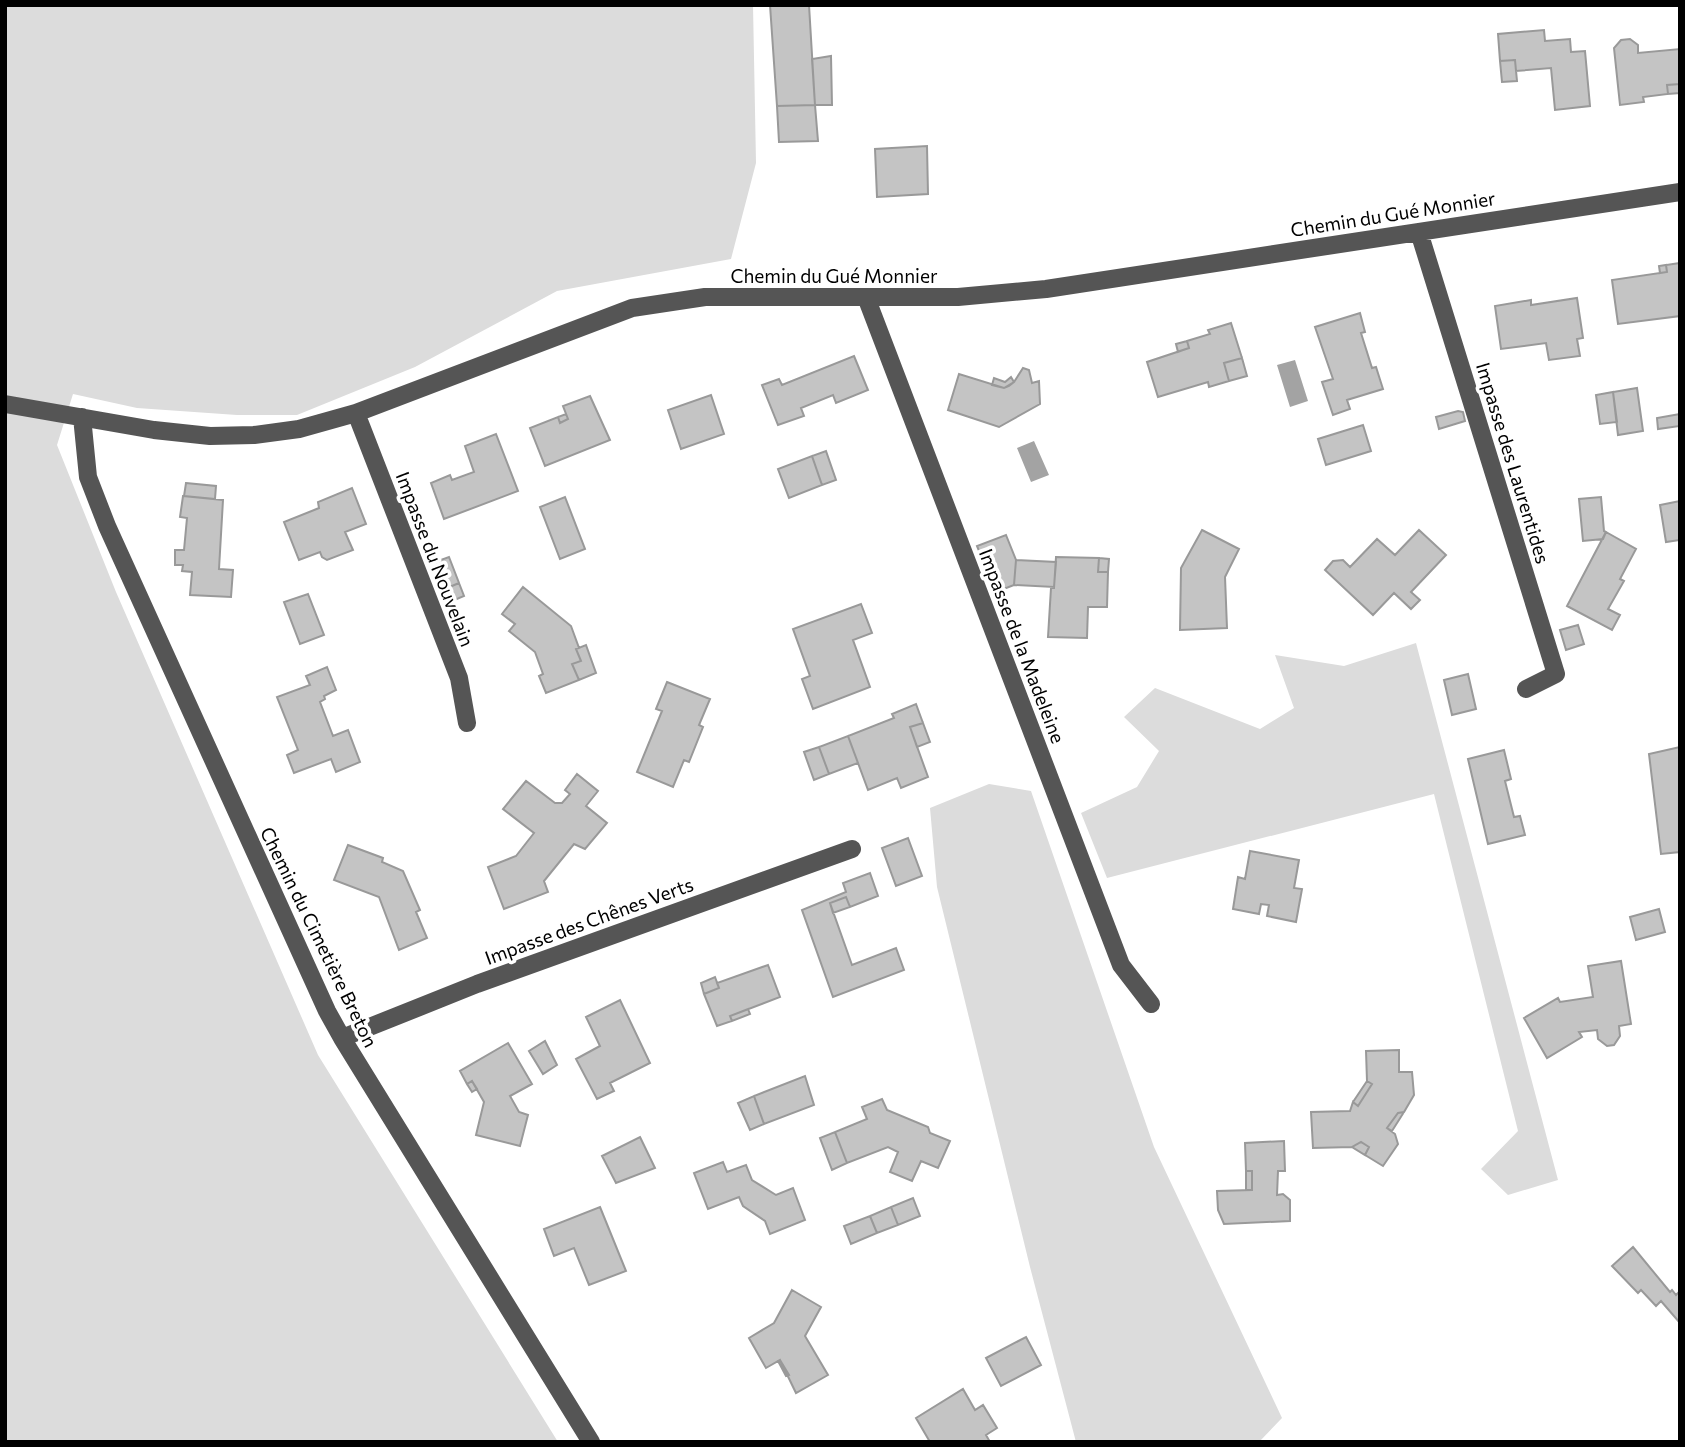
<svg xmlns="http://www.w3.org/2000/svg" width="1685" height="1447" font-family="Commissioner,sans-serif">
	<rect width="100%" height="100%" fill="#fff"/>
	<path fill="#dcdcdc" d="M5,5h748l3,158 -25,96 -174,32 -142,76 -118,48h-60l-100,-7 -64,-14 -16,51 59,147 202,463 240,387h-553z
		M1416,643l142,537 -50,15 -27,-26 37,-38 -84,-337 -327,84 -26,-65 56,-26 22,-36 -35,-34 31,-29 105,41 34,-21 -19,-53 69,11z
		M989,784l42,7 123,356 128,271 -23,24h-183l-46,-175 -93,-380 -7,-79z"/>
	<path fill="#a3a3a3" d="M1295,360l13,41 -18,6 -13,-42z
		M1034,441l15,34 -18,7 -14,-34z"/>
	<path fill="#c4c4c4" stroke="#999" stroke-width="2" d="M770,5h39l6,100 -38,1z
		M1544,30l1,11 25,-2 1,13 14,-1 5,55 -35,4 -4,-42 -35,3 -1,-11 -15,1 -2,-27z
		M1630,39l8,6v8l42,-4v35l-13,1 1,9 -25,3 1,5 -24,3 -6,-57 7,-8z
		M831,56l1,49h-17l-3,-46z
		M1515,60l2,21 -15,1 -2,-21z
		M1680,84v9l-12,1 -1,-9z
		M815,105l3,36 -39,1 -2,-36z
		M927,146l1,48 -51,3 -2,-48z
		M1680,263v53l-62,8 -6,-44 55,-8 -1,-7z
		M1666,265l1,7 -7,1 -1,-7z
		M1577,298l6,40 -6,1 3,17 -31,4 -3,-17 -45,6 -6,-43 36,-6v5z
		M1360,313l5,19 -4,1 11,35 4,-1 7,22 -36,11 3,9 -17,6 -11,-33 11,-3 -18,-52z
		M1231,323l11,35 -18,5 5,18 -20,6 -1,-5 -50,15 -11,-35 42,-14 -2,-7 23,-7 -2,-4z
		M1187,341l2,7 -11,4 -2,-8z
		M854,356l14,34 -32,13 -3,-8 -32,13 3,8 -26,9 -16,-40 17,-6 3,6z
		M1242,358l5,18 -18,5 -5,-18z
		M1023,368l6,2 3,13 7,-2 1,23 -41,23 -51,-17 11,-36 45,14 10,-6z
		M1011,377l3,5 -5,4 -5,2 -12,-3 2,-7 11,4z
		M1637,388l6,43 -25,4 -5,-43z
		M1613,392l4,30 -17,2 -4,-29z
		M711,395l13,39 -43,15 -13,-39z
		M590,396l20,44 -65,26 -15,-38 28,-11 2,6 8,-4 -5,-13z
		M1458,411l5,1 2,9 -26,8 -3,-12z
		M566,414l2,5 -8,4 -2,-6z
		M1680,414v12l-22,3 -1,-11z
		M1363,425l8,26 -45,14 -8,-26z
		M496,434l22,57 -74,28 -13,-36 19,-8 2,5 22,-8 -9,-26z
		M826,451l10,29 -14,5 -10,-29z
		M812,456l10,29 -33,13 -11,-29z
		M186,483l30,3 -1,13 -31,-3z
		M352,488l14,36 -21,8 8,18 -26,10 -5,-3 -2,-5 -21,8 -15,-38 35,-14 -1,-6z
		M183,496l40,4 -4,69 14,1 -2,27 -41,-2 2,-23 -10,-1 1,-6h-8v-15h9l3,-32 -7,-1z
		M565,497l20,52 -25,10 -20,-52z
		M1601,497l3,34 2,1 -3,7 -20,2 -4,-42z
		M1680,501v39l-14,2 -6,-37z
		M1202,530l37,19 -14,28 2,51 -47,2 1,-62z
		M1419,530l27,25 -35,37 9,8 -9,9 -17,-16 -21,22 -48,-45 8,-9 10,-1 7,7 27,-28 18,16z
		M1606,532l30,17 -16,30 4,2 -16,28 12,6 -8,15 -45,-24z
		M1006,535l10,25 -2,25 -18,7 -19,-46z
		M449,557l10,26 -14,6 -10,-27z
		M1056,557l43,1 -1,14h10l-1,35h-19l-1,31 -39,-1 3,-49h3z
		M1099,558l10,1 -1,13h-10z
		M1016,560l40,2 -2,25 -40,-2z
		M459,583l5,13 -14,6 -5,-13z
		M523,587l48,39 8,22 -3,1 5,12 -9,3 7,16 -33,13 -7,-17 4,-2 -8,-22 -26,-21 6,-7 -13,-10z
		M308,594l16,41 -24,9 -16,-42z
		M861,604l11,29 -19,7 17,47 -57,22 -11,-30 8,-3 -17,-47z
		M1578,625l6,19 -18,6 -6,-20z
		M586,645l10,28 -17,7 -7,-16 9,-3 -5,-12z
		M327,667l9,23 -12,6 1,3 -5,3 13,34 15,-6 12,32 -24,10 -5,-13 -37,14 -7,-18 11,-5 -21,-53 33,-12 -4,-9z
		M1468,674l8,35 -24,6 -8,-35z
		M667,682l43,17 -11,26 4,2 -14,35 -5,-2 -11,27 -36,-15 25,-61 -6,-2z
		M916,704l7,19 -13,4 18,50 -27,11 -4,-10 -29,12 -20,-54 46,-18 -2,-4z
		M923,723l7,19 -13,5 -7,-20z
		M848,736l10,27 -29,11 -10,-27z
		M819,747l10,27 -15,6 -10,-28z
		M1680,747v105l-19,2 -12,-100z
		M1504,750l7,29 -6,2 9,36 6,-1 5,19 -37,9 -20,-85z
		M577,774l21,17 -12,15 21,17 -22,26 -11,-5 -30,37 4,11 -44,17 -16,-42 28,-11 18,-23 -31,-24 23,-28 29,22h7l8,-9 -5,-4z
		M908,838l14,38 -26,10 -14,-38z
		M348,845l35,13 -1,4 21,9 17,39 -4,2 11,26 -28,12 -20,-53 -45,-17z
		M1250,851l49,9 -5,28 8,1 -6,33 -29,-6 2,-11 -8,-1 -2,10 -26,-5 5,-32 7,2z
		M870,873l8,23 -28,11 -4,-10 -16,6 22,62 44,-17 8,22 -71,27 -31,-87 44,-18 -3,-9z
		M846,897l4,10 -17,6 -3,-10z
		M1659,909l6,23 -29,8 -6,-23z
		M1621,961l10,63 -12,2 1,10 -6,9 -7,1 -9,-7 -1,-9 -18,2 3,5 -35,21 -23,-40 34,-20 2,4 33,-5 -5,-31z
		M768,965l12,32 -50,19 2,5 -15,5 -13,-32 15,-6 -2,-5z
		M715,977l4,11 -15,6 -3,-11z
		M620,1000l30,63 -40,20 4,8 -17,8 -21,-40 24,-13 -14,-29z
		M748,1009l2,5 -18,7 -2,-5z
		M545,1041l12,24 -14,9 -14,-23z
		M508,1043l24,41 -22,12 9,16 9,3 -8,31 -44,-11 8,-33 -12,-21 -5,3 -7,-13z
		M1399,1050v22h13l2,23 -10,17 -6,1 -11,15 8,6 3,10 -15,22 -18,-11 4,-8 -8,-5 -9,5 -39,1 -2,-36 39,-1 3,-9 5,4 14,-22 -5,-3 -1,-30z
		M805,1076l9,29 -50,19 -10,-28z
		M472,1081l5,8 -5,3 -5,-8z
		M1367,1081l5,3 -14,22 -5,-4z
		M754,1096l10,28 -14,6 -12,-27z
		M882,1099l5,11 41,17 2,6 20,8 -12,27 -17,-7 -9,20 -22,-9 8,-20 -10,-5 -41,16 -12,-31 32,-13 -5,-12z
		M1404,1112l-12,19 -5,-3 11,-15z
		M835,1132l12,31 -15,7 -12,-32z
		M640,1137l15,31 -39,15 -14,-27z
		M1284,1141l1,30h-7l-1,24 6,-1 7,6v21l-66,3 -6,-14 -1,-19 35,-1v-19h-6l-1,-28z
		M1361,1142l8,5 -4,8 -13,-8z
		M723,1162l4,10 19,-7 6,15 24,15 17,-7 12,32 -35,14 -5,-13 -22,-15 -4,-9 -31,12 -14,-36z
		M1246,1171h6v19h-6z
		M913,1198l7,18 -22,9 -7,-18z
		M600,1207l26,64 -37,14 -15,-37 -20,8 -10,-27z
		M891,1207l7,18 -21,8 -7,-17z
		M870,1216l7,17 -26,11 -7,-18z
		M1633,1247l37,45 2,-2 4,5 4,-4v32l-19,-22 -5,5 -15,-16 -3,3 -26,-27z
		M792,1290l29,17 -16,29 23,39 -32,18 -16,-33 -14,8 -17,-30 25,-15z
		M1026,1337l15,28 -40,21 -15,-28z
		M780,1360l9,15 -3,1 -8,-15z
		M963,1389l12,21 8,-5 14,23 -11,7 4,7h-60l-14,-24z"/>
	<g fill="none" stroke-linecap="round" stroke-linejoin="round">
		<path stroke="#555" stroke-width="18" d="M1419,232l137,442 -30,15
			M866,297l255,668 30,39
			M5,404l149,26 56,6 44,-1 45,-6 57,-16 276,-105 73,-11h253l88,-8 634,-97
			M356,413l103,265 8,45
			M82,417l6,60 19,49 220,485 15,27 249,404
			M342,1038l135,-54 375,-135"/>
	</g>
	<g text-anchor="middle" stroke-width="7" stroke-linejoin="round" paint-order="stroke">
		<g font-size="19" fill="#000" stroke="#fff">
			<text transform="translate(1393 214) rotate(-9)" y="7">Chemin du Gué Monnier</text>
			<text x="834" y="283">Chemin du Gué Monnier</text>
			<text transform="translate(1513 463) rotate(73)" y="7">Impasse des Laurentides</text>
			<text transform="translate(435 559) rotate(69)" y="7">Impasse du Nouvelain</text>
			<text transform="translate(1022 646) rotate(69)" y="7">Impasse de la Madeleine</text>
			<text transform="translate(589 921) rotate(-20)" y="7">Impasse des Chênes Verts</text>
			<text transform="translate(319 937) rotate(64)" y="7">Chemin du Cimetière Breton</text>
		</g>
	</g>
	<rect width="1685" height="1447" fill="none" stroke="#000000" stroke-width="14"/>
</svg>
